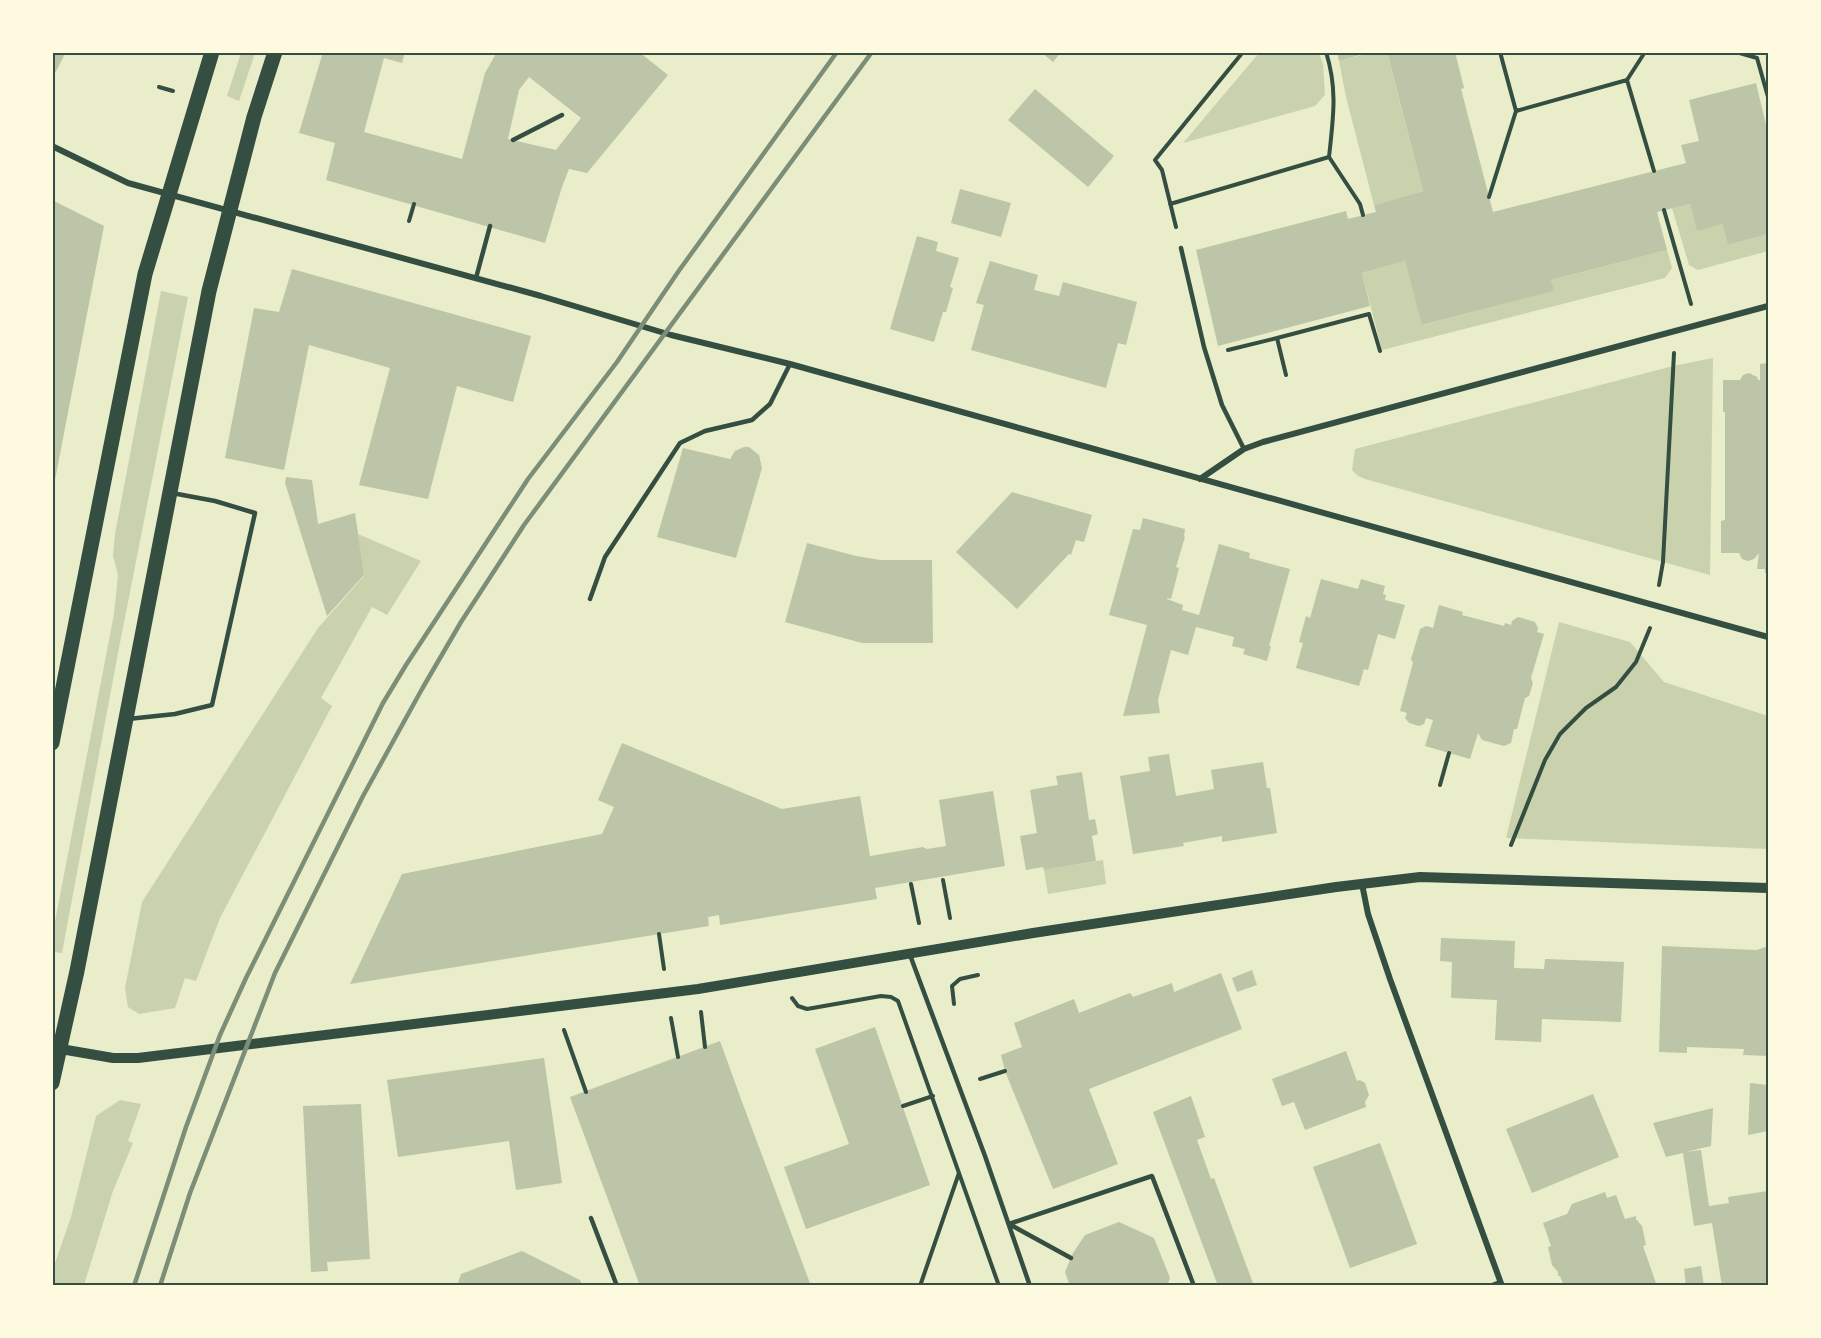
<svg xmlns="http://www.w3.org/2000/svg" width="1821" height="1338" font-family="Figtree,sans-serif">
	<rect width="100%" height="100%" fill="#e9edc9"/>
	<path fill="#cad2ad" d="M241,53h14l-16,48 -12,-5z
		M1259,53h60l4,11 2,31 -10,11 -132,37z
		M1370,53h17l36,138 -49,14 -28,-108 -7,-36z
		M1690,204l7,26 25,-6 6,21 40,-11v17l-70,19 -9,-5 -17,-57z
		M1667,250l5,18 -7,10 -283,72 -20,-77 43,-12 18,64 130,-34 -2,-11z
		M161,291l27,6 -70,356 -56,300 -9,-1v-20l61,-318 4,-39 -5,-19 2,-22z
		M1713,358l-3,217 -345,-96 -7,-3 -6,-6 3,-21 318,-83z
		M358,534l63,27 -34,54 -15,-8 -51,91 11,8 -112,212 -24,63 -11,-3 -10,30 -36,6 -11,-7 -3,-19 17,-86 176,-274 46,-52z
		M1559,622l71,20 34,40 104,34v133l-262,-11z
		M1103,860l3,24 -58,10 -4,-24z
		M120,1100l21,4 -13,37 5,2 -20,48 -29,94h-31v-16l18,-52 25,-101z"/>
	<path fill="#bcc5a7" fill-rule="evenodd" d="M52,52h14l-14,27z
		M323,52h82l-3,11 -18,-5 -20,74 98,27 23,-86 12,-21h142l29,23 -81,98 -18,-4 -7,18 -17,56 -219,-63 9,-37 -36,-10zM529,77l52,41 -25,32 -48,-11 11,-49z
		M1041,52h20l-8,10z
		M1337,52h30v1l-28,8z
		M1387,52h68l9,36 -3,1 32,123 193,-49 -5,-18 18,-4 -10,-41 67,-17 12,50v101l-40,11 -6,-21 -25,7 -7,-27 -33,8 10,38 -116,30 3,11 -132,34 -17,-64 -43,12 8,33 -152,40 -22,-96 150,-39 2,8 28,-7 -2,-7 49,-14z
		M1035,89l79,67 -26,31 -80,-67z
		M960,189l51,14 -10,34 -50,-14z
		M52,200l52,26 -50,259h-2z
		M917,236l21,6 -2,9 23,7 -9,29 3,1 -7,24h-3l-9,30 -44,-13z
		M990,261l48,14 -4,15 25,6 4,-14 74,20 -11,43 -8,-2 -12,45 -135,-38 13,-45 -8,-2z
		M292,269l239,67 -18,66 -56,-16 -29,113 -69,-14 31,-117 -81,-23 -25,125 -59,-12 29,-150 25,4z
		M1768,363v210h-3v-4h-8l2,-16 -5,6 -6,2 -6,-2 -3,-6h-18v-32l4,-1v-108h-2v-32h17l3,-5 6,-2 8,4 1,3h2v-16z
		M744,447h5l10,8 3,13 -26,90 -79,-21 26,-89 47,11 5,-8z
		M286,477l26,3 6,44 37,-11 9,62 -37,41 -42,-133z
		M1012,492l80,23 -8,27 -8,-2 -5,15 -2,-1 -52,55 -61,-57z
		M1143,518l42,11 -1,7 1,1 -9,30 3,1 -8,31 -4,-1v1l16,6 -1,5 17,5 20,-71 31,9 -1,5 41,11 -21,77h2l-4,15 -24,-7 2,-5 -13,-3 2,-9 -38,-10 -8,28 -17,-5 -13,50 2,13 -37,3 24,-91 -38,-10 24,-86 7,1z
		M807,543l49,13 24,4h52l1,83h-71l-77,-21z
		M1321,579l37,10 3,-10 24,7 -2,8 3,1 -1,5 20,5 -10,34 -17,-5 -10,36 -4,-1 -5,17 -63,-18 7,-25 -4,-1 7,-26 4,2z
		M1439,605l24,7 -1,3 42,11 1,-3 6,2 1,-4 6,-4 17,5 3,6 -1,4 7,2 -13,44 2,5 -4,13 -4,2 -8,31h-3l-3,14 -7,3 -22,-6 -4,-7 -8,26 -45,-13 8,-26 -7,-2 -2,6 -5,2 -10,-3 -4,-5 2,-5 -7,-2 13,-48 -2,-4 9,-30 6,-3 7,2z
		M622,743l160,66 78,-13 10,60 53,-9 4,2 19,-3 -7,-46 54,-9 12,75 -130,22 2,11 -157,26 -1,-10 -11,2 1,9 -359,58 52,-110 200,-40 12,-27 -16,-7z
		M1169,754l7,42 38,-7 -3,-19 52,-8 4,26h3l7,45 -55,9v-6l-39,7 1,3 -51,8 -13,-78 30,-5 -2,-14z
		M1082,772l7,48 6,-1 3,15 -6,2 4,25 -52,9 -1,-3 -17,3 -6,-34 17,-3 -7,-43 28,-5 -2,-9z
		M1441,938l74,3 -1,27 30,1 1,-10 79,3 -3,60 -79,-3 -1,23 -46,-2 2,-40 -46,-2 1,-36 -12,-1z
		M1662,946l95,4 8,-3 3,2v107l-25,-1 1,-6 -29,-1 -28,-1v6l-28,-1z
		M1252,970l5,15 -20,7 -5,-14z
		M1221,973l21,56 -153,60 29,75 -65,25 -48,-118 -4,-16 21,-8 -8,-24 60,-24 5,14 51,-20 3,4 39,-14 2,9z
		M875,1027l55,158 -124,44 -22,-62 65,-23 -34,-95z
		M720,1041l21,58 70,187h-171l-70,-189z
		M1346,1051l11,30 3,-1 5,3 4,12 -4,7 1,5 -61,23 -11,-28 -12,4 -10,-27z
		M544,1058l18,125 -46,7 -7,-49 -111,16 -11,-77z
		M1750,1083l18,2v46l-20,4z
		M1593,1094l26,63 -87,36 -26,-64z
		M1191,1096l14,41 -8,3 14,39 3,-1 40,108h-36l-65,-174z
		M361,1104l9,155 -43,3 1,9 -17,1 -8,-166z
		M1713,1108l-2,38 -26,6 16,-2 8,56 20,-3 -1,-6 40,-6v94l-46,1 -10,-63 -18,3 -11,-73 -17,4 -13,-34z
		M1380,1143l37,101 -67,24 -37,-101z
		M1605,1192l2,6 9,-3 9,24 11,-3v3l6,7 4,19 -3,1 14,40h-93l-4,-10h-2v-4l-6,-7 -4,-18 3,-1 -8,-23 24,-9 5,-10z
		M1119,1222l35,16 16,40 -3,8h-97l-5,-14 8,-19 12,-18z
		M522,1251l58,29 3,6h-126l4,-12z
		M1701,1266l3,20h-18l-2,-17z"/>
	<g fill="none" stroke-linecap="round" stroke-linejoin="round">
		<path stroke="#344e41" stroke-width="4" d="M1500,52l16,59 111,-31 18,-28
			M1736,52l21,6 11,39
			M1627,80l27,91
			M159,87l14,4
			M1329,157l31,47 3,11
			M1489,197l27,-86
			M1170,204l159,-47c4,-38 9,-67 -3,-105
			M1664,210l27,94
			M409,221l5,-17
			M1176,227l-14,-57 -7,-10 88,-108
			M1228,350l49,-12
			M1286,375l-9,-37 92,-24 11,37
			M1659,585l4,-23 11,-209
			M1440,785l9,-32
			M1511,845l34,-85 15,-26 26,-26 30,-21 20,-25 14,-34
			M943,880l7,38
			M911,884l8,39
			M659,934l5,35
			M792,998l6,8 9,3 74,-13 10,1 7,4 101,285
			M954,1004l-2,-18 8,-7 18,-4
			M701,1012l4,35
			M671,1018l7,39
			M564,1030l22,62
			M980,1079l25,-8
			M903,1106l30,-10
			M920,1286l39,-113"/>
		<path stroke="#344e41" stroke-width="4.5" d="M513,140l49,-25
			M1181,248l23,99 18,58 22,44
			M476,278l14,-52
			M590,599l15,-42 75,-114 25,-12 47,-11 18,-16 20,-40
			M128,719l47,-5 37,-9 43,-192 -40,-12 -43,-8
			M910,955l75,201 45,130
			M591,1218l26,68
			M1009,1224l143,-48 42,110
			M1009,1224l62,34
			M1490,1286l10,-4"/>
		<path stroke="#344e41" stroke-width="6" d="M52,146l76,37 413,113 130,39 119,29 978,273
			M1200,479l44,-30 19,-7 505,-136
			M1362,884l6,30 22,65 112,307"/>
		<path stroke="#344e41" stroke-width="10" d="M55,1048l58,10h25l560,-69 335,-56 303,-46 84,-10 348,11"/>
		<path stroke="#344e41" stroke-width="15" d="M52,743l93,-469 67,-222
			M52,1083l25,-112 132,-680 45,-174 21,-65"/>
		<path stroke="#7c8e77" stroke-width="4.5" d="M134,1286l52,-159 34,-92 26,-57 137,-275 23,-38 122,-186 89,-117 61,-90 159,-220
			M160,1286l30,-93 85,-220 88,-177 59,-107 39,-67 63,-97 348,-473"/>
	</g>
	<rect width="1821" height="1338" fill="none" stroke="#fefae0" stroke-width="108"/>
	<rect x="54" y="54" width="1713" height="1230" fill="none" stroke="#344e41" stroke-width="2"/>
</svg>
